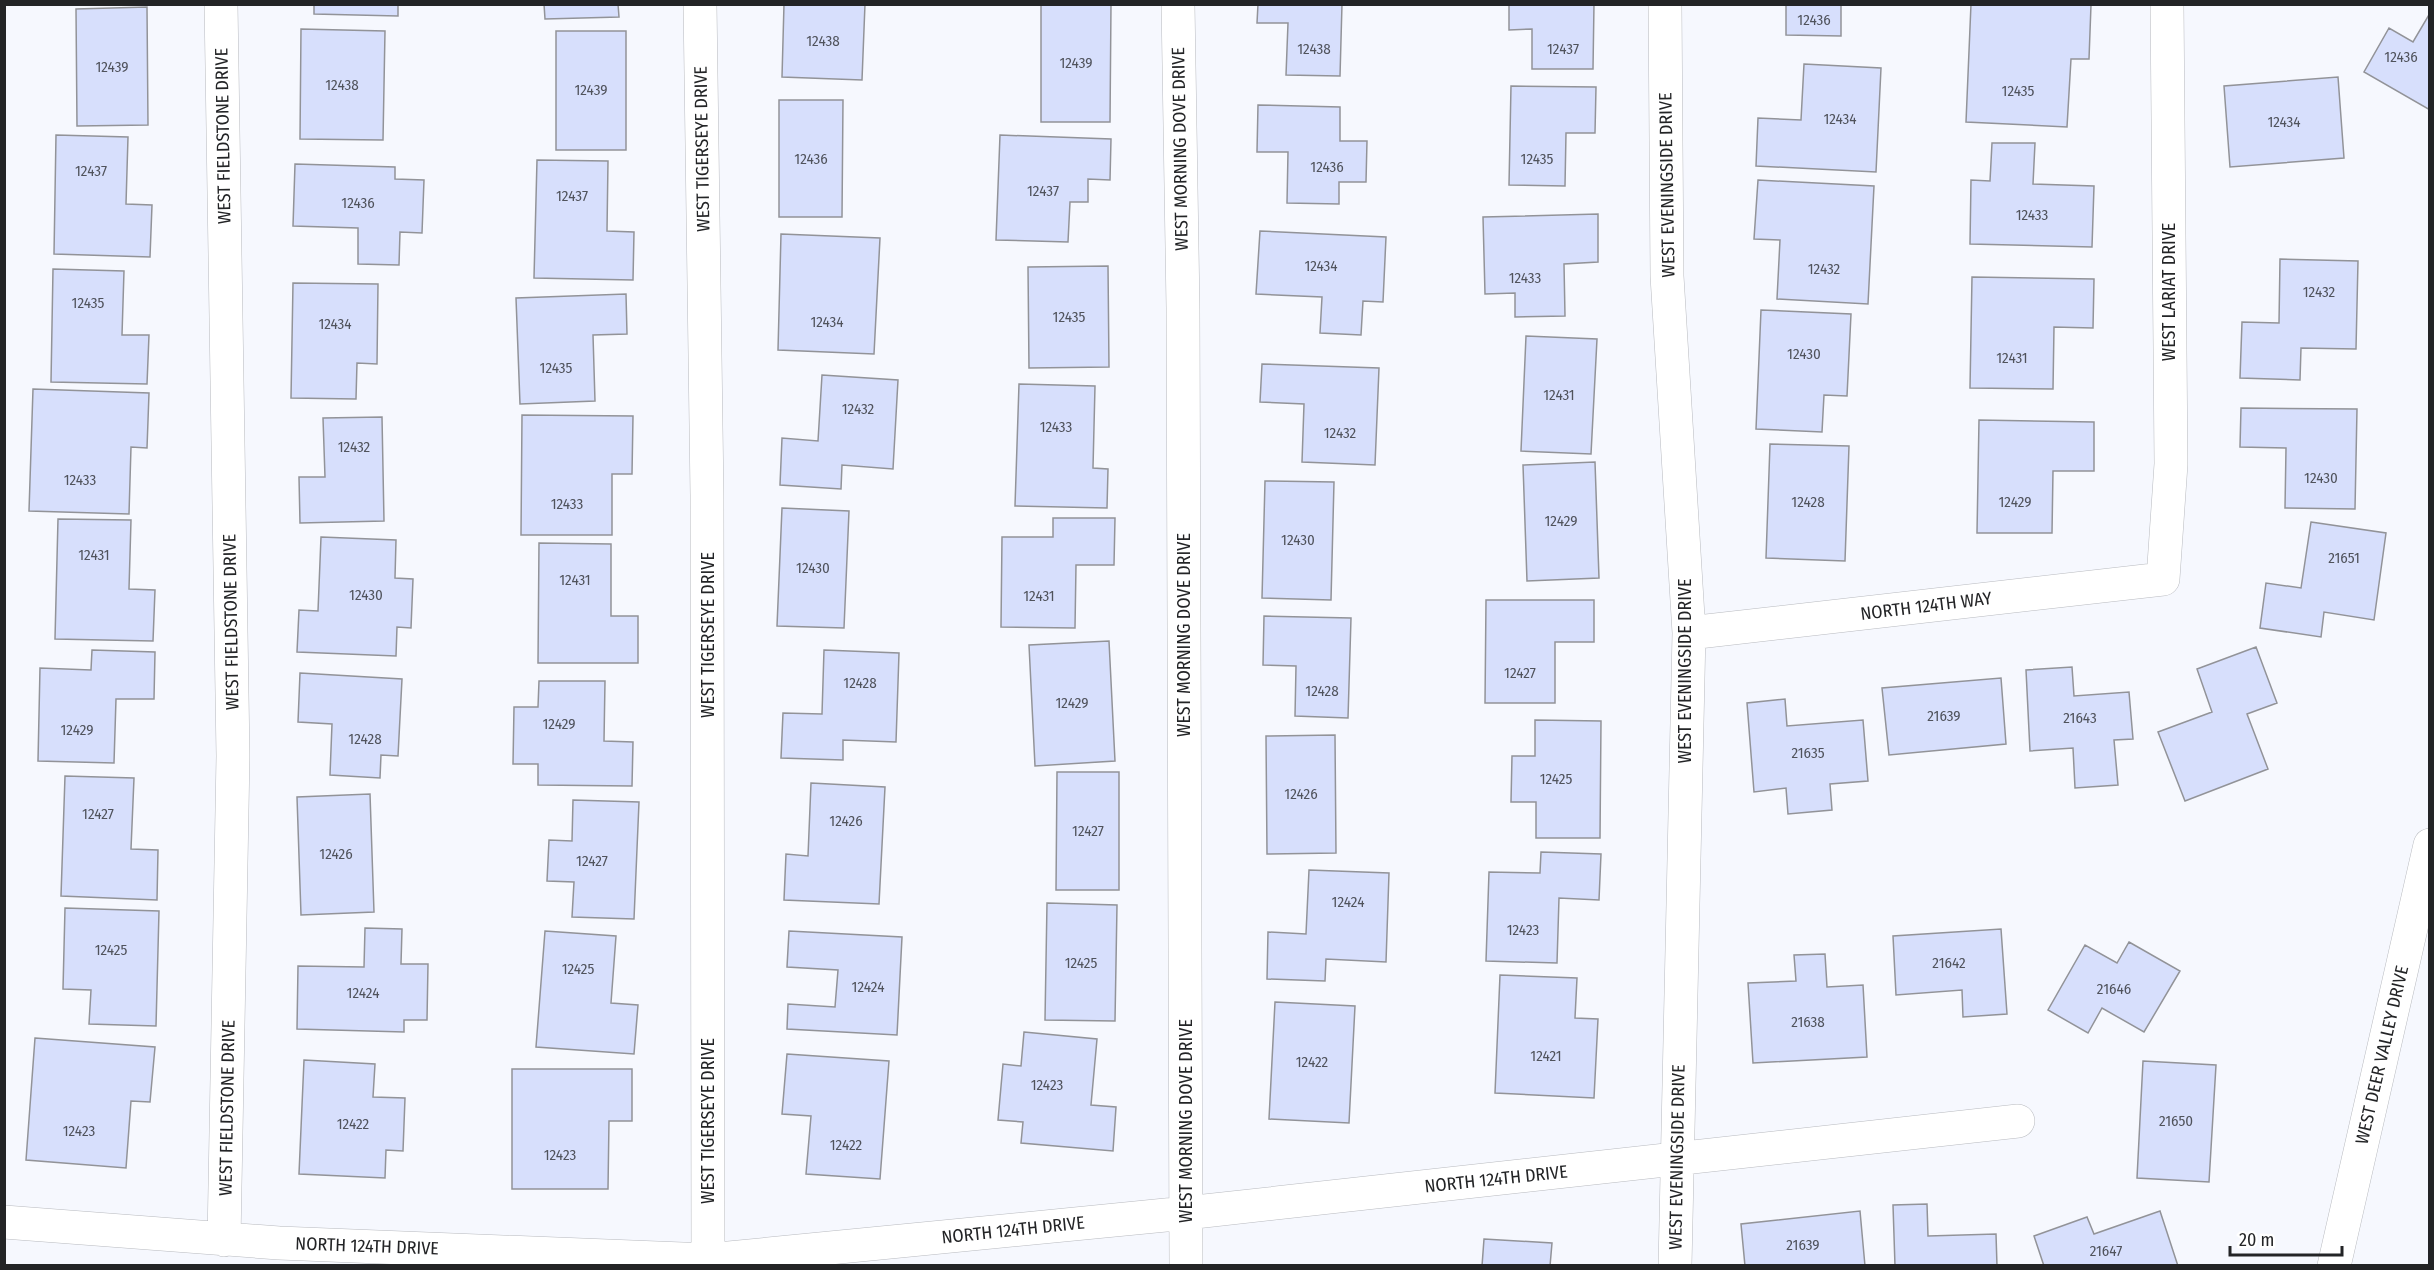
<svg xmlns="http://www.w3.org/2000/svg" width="2434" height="1270" font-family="'Fira Sans Condensed',sans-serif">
	<rect width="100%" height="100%" fill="#f6f8fe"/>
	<path fill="#d7dffc" stroke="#929398" stroke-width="1.5" d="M314,4h84v12l-84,-2z
		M544,4h74l1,13 -74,2z
		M784,4h81l-3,76 -80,-3z
		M1111,4l-1,118h-69v-117z
		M1258,4h84l-2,72 -54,-1 2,-52h-31z
		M1509,4h85l-1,65h-61v-40l-23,1z
		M1786,4h55v32l-55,-1z
		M1971,4l120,1 -2,54h-18l-4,68 -101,-5z
		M147,7l1,118 -71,1 -1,-117z
		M2430,13v97l-66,-38 25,-44 24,14z
		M301,29l84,2 -2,109 -83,-1z
		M556,31h70v119h-70z
		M1804,64l77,4 -5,104 -120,-6 2,-48 43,2z
		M2338,77l6,81 -114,9 -6,-81z
		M1511,86l85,1 -1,46h-29l-1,53 -56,-1z
		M779,100h64l-1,117h-63z
		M1258,105l82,2v34h27l-1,41h-27v22l-52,-1 1,-51h-31z
		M56,135l72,2 -2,67 26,1 -2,52 -96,-3z
		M1000,135l111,4 -1,41 -22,-1v23h-18l-2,40 -72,-2z
		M1992,143h43l-2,41 61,2 -2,61 -122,-3 1,-64 19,1z
		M537,160l71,1 -1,70 27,1 -1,48 -99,-2z
		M295,164l100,3v12l29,1 -2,53 -22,-1 -1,33 -41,-1v-36l-65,-2z
		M1758,180l116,6 -6,118 -91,-5 3,-59 -26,-1z
		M1598,214v48l-34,2 1,52 -50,1v-24l-30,1 -2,-77z
		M1260,231l126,6 -3,65 -20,-1 -2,34 -41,-2 2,-36 -66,-3z
		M781,234l99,4 -6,116 -96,-4z
		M2280,259l78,2 -2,88 -55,-1 -1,32 -60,-2 2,-56 37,1z
		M1108,266l1,101 -80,1 -1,-101z
		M53,269l71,2 -2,64h27l-2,49 -96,-2z
		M1972,277l122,2 -1,49 -39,-1 -1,62 -83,-1z
		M293,283l85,1 -1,80 -20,-1 -1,36 -65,-1z
		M626,294l1,40 -34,1 2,66 -75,3 -4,-106z
		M1761,310l90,4 -4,82 -23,-1 -2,37 -66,-3z
		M1526,336l71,3 -6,115 -70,-3z
		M1262,364l117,4 -4,97 -73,-3 2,-58 -44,-2z
		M822,375l76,5 -5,89 -51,-4 -1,24 -61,-4 2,-47 36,3z
		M1019,384l76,2 -2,82 15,1 -1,39 -92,-2z
		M33,389l116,4 -2,55 -16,-1 -2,67 -100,-3z
		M2241,408l116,1 -2,100 -70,-1 1,-60 -46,-1z
		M522,415l111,1 -1,58h-20v61h-91z
		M382,417l2,104 -84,2 -1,-46h26l-2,-59z
		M1979,420l115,2v49h-41l-1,62h-75z
		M1770,444l79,2 -4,115 -79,-3z
		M1595,462l4,116 -72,3 -4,-116z
		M1265,481l69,1 -3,118 -69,-2z
		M782,508l67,3 -5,117 -67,-2z
		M1053,518h62l-1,47h-38l-1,63 -74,-1 1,-90h51z
		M58,519l73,1 -2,69 26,1 -2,51 -98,-2z
		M2311,522l75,11 -12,87 -50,-8 -3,25 -61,-9 6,-45 35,5z
		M321,537l75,3 -1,38 18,1 -2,49 -14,-1 -1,29 -99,-4 2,-42 19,1z
		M539,543l72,1v72h27v47h-100z
		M1486,600h108v42h-39v61h-70z
		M1264,616l87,2 -3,100 -53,-2 1,-50 -33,-1z
		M1109,641l6,120 -80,5 -6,-121z
		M2256,647l21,56 -30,11 21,55 -83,32 -27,-69 54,-20 -15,-43z
		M92,650l63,2 -1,47h-38l-2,64 -76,-2 2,-93 51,2z
		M824,650l75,3 -3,89 -53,-2v20l-62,-2 2,-45 39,1z
		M2072,667l2,29 55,-4 4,47 -19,1 4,45 -43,3 -2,-40 -43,3 -4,-81z
		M300,673l102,6 -4,77 -17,-1 -1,23 -50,-3 2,-51 -34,-2z
		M2001,678l5,66 -117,11 -7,-67z
		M539,681h66l-1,60 29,1 -1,44 -94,-1v-21h-25l1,-57h24z
		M1785,699l2,27 76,-6 5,61 -38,3 2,26 -44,4 -2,-26 -32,4 -7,-89z
		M1535,720l66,1 -1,117h-64v-36h-25l1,-46h23z
		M1335,735l1,118 -69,1 -1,-118z
		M1057,772h62v118h-63z
		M65,776l69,2 -3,71 27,1 -1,50 -96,-4z
		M811,783l74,4 -6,117 -95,-4 2,-46 22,2z
		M370,794l4,118 -73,3 -4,-118z
		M573,800l66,2 -5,117 -62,-2 2,-35 -27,-1 2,-41 23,1z
		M1541,852l60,2 -2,46 -40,-2 -2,65 -71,-2 3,-89 51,1z
		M1309,870l80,3 -3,89 -60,-3 -1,22 -58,-2 1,-47 38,2z
		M1047,903l70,2 -2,116 -70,-1z
		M65,908l94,3 -3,115 -67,-2 2,-34 -28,-1z
		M365,928l37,1 -1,35h27l-1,56h-23v12l-107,-3 1,-63 66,1z
		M2001,929l6,85 -44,3 -1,-27 -66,5 -3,-59z
		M545,931l71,5 -5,67 27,2 -4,49 -98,-7z
		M789,931l113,6 -5,98 -110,-6 1,-25 47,3 3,-37 -51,-3z
		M2129,942l51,29 -36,61 -42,-24 -14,25 -40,-23 37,-65 32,18z
		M1825,954l2,33 36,-2 4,72 -114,6 -5,-80 48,-2 -2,-26z
		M1500,975l77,3 -2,40 23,1 -4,79 -99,-5z
		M1275,1002l80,4 -6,117 -80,-4z
		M1024,1032l73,7 -6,66 25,2 -3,44 -92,-8 2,-21 -25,-2 5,-56 18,2z
		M35,1038l120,9 -5,55 -19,-1 -5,67 -100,-8z
		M787,1054l102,7 -9,118 -74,-5 5,-58 -29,-2z
		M304,1060l71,4 -2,33 32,1 -2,53 -17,-1 -1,28 -86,-4z
		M2143,1061l73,4 -7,117 -72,-4z
		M512,1069h120v52h-23l-1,68h-96z
		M1927,1204l1,32 68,-2 1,32h-102l-2,-61z
		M1860,1211l5,55h-120l-4,-42z
		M2160,1211l18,55h-134l-10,-30 53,-19 7,17z
		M1484,1239l68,4 -2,23h-68z"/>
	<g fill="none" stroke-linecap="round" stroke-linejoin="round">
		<defs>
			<path id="minor" d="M221,4l12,752 -9,484
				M700,4l7,491 1,771
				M1178,4l5,304 3,958
				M1665,4l2,272 22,357 -14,633
				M1689,633l474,-54 8,-115 -4,-460
				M4,1222l275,21 429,17 478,-47 832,-92
				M2334,1266l96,-421"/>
		</defs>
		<use href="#minor" stroke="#b8babf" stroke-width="34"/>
		<use href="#minor" stroke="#fff" stroke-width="33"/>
	</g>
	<g text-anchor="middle" stroke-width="5" stroke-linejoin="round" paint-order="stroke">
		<g font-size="15" fill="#50535c">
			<text x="1814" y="25">12436</text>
			<text x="823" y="46">12438</text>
			<text x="1314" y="54">12438</text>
			<text x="1563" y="54">12437</text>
			<text x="2401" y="62">12436</text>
			<text x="1076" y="68">12439</text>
			<text x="112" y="72">12439</text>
			<text x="342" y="90">12438</text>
			<text x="591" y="95">12439</text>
			<text x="2018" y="96">12435</text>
			<text x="1840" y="124">12434</text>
			<text x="2284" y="127">12434</text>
			<text x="811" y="164">12436</text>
			<text x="1537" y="164">12435</text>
			<text x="1327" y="172">12436</text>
			<text x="91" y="176">12437</text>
			<text x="1043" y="196">12437</text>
			<text x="572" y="201">12437</text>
			<text x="358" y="208">12436</text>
			<text x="2032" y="220">12433</text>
			<text x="1321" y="271">12434</text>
			<text x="1824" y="274">12432</text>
			<text x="1525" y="283">12433</text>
			<text x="2319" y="297">12432</text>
			<text x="88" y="308">12435</text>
			<text x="1069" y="322">12435</text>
			<text x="827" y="327">12434</text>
			<text x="335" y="329">12434</text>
			<text x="1804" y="359">12430</text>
			<text x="2012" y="363">12431</text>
			<text x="556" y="373">12435</text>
			<text x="1559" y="400">12431</text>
			<text x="858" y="414">12432</text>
			<text x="1056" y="432">12433</text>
			<text x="1340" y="438">12432</text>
			<text x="354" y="452">12432</text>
			<text x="2321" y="483">12430</text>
			<text x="80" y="485">12433</text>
			<text x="1808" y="507">12428</text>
			<text x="2015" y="507">12429</text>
			<text x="567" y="509">12433</text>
			<text x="1561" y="526">12429</text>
			<text x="1298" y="545">12430</text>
			<text x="94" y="560">12431</text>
			<text x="2344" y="563">21651</text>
			<text x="813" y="573">12430</text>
			<text x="575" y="585">12431</text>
			<text x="366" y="600">12430</text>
			<text x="1039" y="601">12431</text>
			<text x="1520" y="678">12427</text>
			<text x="860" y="688">12428</text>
			<text x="1322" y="696">12428</text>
			<text x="1072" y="708">12429</text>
			<text x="1944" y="721">21639</text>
			<text x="2080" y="723">21643</text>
			<text x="559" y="729">12429</text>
			<text x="77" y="735">12429</text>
			<text x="365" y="744">12428</text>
			<text x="1808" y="758">21635</text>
			<text x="1556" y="784">12425</text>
			<text x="1301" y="799">12426</text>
			<text x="98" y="819">12427</text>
			<text x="846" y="826">12426</text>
			<text x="1088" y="836">12427</text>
			<text x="336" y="859">12426</text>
			<text x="592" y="866">12427</text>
			<text x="1348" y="907">12424</text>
			<text x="1523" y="935">12423</text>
			<text x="111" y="955">12425</text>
			<text x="1081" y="968">12425</text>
			<text x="1949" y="968">21642</text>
			<text x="578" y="974">12425</text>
			<text x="868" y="992">12424</text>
			<text x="2114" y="994">21646</text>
			<text x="363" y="998">12424</text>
			<text x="1808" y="1027">21638</text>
			<text x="1546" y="1061">12421</text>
			<text x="1312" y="1067">12422</text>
			<text x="1047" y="1090">12423</text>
			<text x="2176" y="1126">21650</text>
			<text x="353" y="1129">12422</text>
			<text x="79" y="1136">12423</text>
			<text x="846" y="1150">12422</text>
			<text x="560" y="1160">12423</text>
			<text x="1803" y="1250">21639</text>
			<text x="2106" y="1256">21647</text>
		</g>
		<g font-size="18" fill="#232426" stroke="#fff">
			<text transform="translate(223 136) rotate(-91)" y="6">WEST FIELDSTONE DRIVE</text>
			<text transform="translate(702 149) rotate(-91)" y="6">WEST TIGERSEYE DRIVE</text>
			<text transform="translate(1180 149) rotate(-91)" y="6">WEST MORNING DOVE DRIVE</text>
			<text transform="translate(1667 185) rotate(-91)" y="6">WEST EVENINGSIDE DRIVE</text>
			<text transform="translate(2169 292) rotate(-90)" y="6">WEST LARIAT DRIVE</text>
			<text transform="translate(1926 606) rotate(-7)" y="6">NORTH 124TH WAY</text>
			<text transform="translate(231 622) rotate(-91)" y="6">WEST FIELDSTONE DRIVE</text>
			<text transform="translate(708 635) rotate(-90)" y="6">WEST TIGERSEYE DRIVE</text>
			<text transform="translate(1184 635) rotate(-90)" y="6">WEST MORNING DOVE DRIVE</text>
			<text transform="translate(1685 671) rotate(-90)" y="6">WEST EVENINGSIDE DRIVE</text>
			<text transform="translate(2382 1055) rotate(-77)" y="6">WEST DEER VALLEY DRIVE</text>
			<text transform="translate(227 1108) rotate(-89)" y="6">WEST FIELDSTONE DRIVE</text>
			<text transform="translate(708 1121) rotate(-90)" y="6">WEST TIGERSEYE DRIVE</text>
			<text transform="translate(1186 1121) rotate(-90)" y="6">WEST MORNING DOVE DRIVE</text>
			<text transform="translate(1677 1157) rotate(-89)" y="6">WEST EVENINGSIDE DRIVE</text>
			<text transform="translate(1496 1179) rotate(-6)" y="6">NORTH 124TH DRIVE</text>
			<text transform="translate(1013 1230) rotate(-6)" y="6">NORTH 124TH DRIVE</text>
			<text transform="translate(367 1246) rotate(2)" y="6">NORTH 124TH DRIVE</text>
		</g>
	</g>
	<rect width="2434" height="1270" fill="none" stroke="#232426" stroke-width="12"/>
	<path d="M2230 1246v9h112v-9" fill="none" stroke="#232426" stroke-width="3"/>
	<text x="2239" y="1246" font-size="18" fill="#232426" stroke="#ffffff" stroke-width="4.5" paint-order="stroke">20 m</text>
</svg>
